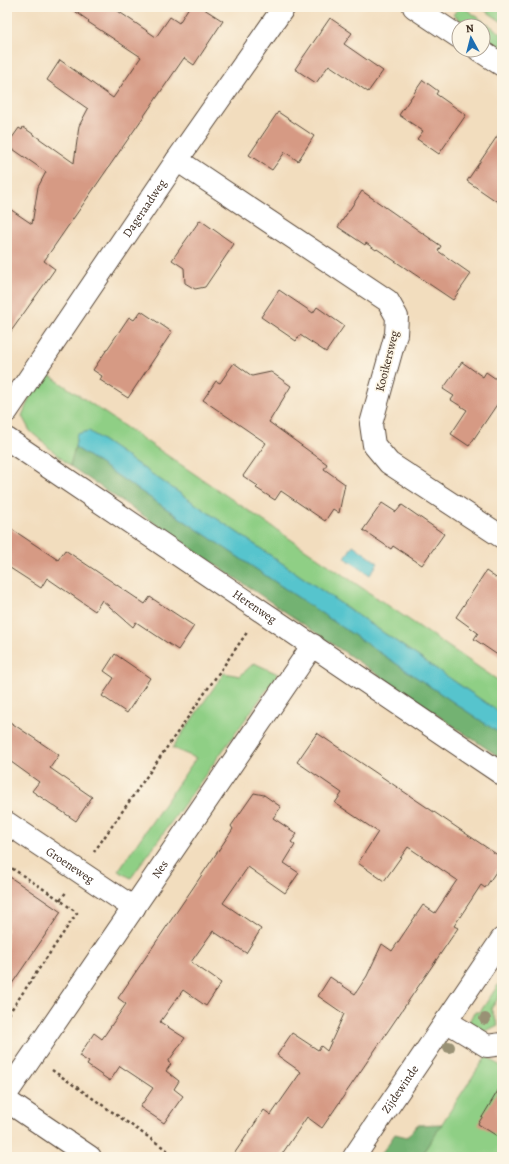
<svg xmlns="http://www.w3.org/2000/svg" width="509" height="1164" font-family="Alegreya,serif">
	<rect width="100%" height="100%" fill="#fcf5e5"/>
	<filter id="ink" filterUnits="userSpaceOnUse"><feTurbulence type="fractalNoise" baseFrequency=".025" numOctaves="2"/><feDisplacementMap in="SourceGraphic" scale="8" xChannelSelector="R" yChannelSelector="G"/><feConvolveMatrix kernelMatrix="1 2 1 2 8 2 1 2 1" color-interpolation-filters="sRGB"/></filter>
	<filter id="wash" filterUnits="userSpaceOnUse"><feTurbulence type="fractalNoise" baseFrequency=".012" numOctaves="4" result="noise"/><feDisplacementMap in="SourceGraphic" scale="16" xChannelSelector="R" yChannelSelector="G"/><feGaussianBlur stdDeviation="0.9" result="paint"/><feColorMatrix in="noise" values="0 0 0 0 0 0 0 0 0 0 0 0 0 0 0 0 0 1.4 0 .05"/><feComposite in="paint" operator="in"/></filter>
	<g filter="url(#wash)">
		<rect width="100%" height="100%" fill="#f2ddbe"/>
		<path fill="#8fcf85" stroke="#657c52" d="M459,7h4l39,27v14l-19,-13v-9h-14l-16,-11z
			M480,7h22v15z
			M46,373l456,310v31l-413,-283 -12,3 -2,13 -5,19 -40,-35 -8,-15 8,-20z
			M254,663l24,11 -147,204 -13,-7 78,-113 -24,-10 52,-75 16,3z
			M502,979v13l-11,17 7,16 -14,7 -16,-8 6,-12h6z
			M486,1056l16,11v90h-82z"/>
		<path fill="#73b272" stroke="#576e48" d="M75,447l427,288v24l-432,-293z
			M442,1124l-22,33h-41l16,-23 12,3 10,-12z"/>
		<path fill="#57c4cd" stroke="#497776" d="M89,431l413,283v21l-427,-288 2,-13z
			M353,545l25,18 -8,12 -25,-17z"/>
		<g id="blocks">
			<path fill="#d69a84" d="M69,7h43l44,30 14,-20 9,6 10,-16h12l22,14 -29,44 -10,-7 -140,203 11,8 -48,68v-130l25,17 6,-37 8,-15 -39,-27 12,-17 3,2 1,-3 51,36 5,-37 9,-17 -41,-29 13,-20 53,38 28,-41 -53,-35 1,-1z
				M330,18l22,15 -8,11 39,27 -15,21 -39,-27 -13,18 -21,-14z
				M423,80l15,11 -2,3 30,21 -27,39 -22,-15 6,-8 -24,-16z
				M278,112l36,24 -16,25 -13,-9 -13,18 -23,-15z
				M502,129v76l-35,-24z
				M362,191l79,55 -3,5 33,23 -18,26 -76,-51 -1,1 -10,-7 -1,2 -27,-18z
				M200,220l34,24 -29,43 -10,2 -10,-6 -1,-15 -12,-8z
				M279,290l34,23 4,-6 27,19 -18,26 -26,-17 -4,6 -35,-24z
				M141,311l31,21 -44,66 -28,-18 2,-4 -9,-6 36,-53 5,3z
				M462,362l21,15 3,-5 16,11v14l-33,49 -18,-12 16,-24 -16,-10 3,-4 -11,-7z
				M234,363l18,13 19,-4 20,14 -22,36 58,42 -3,5 21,15 -6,29 -6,-4 -8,12 -44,-30 -6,9 -19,-12 2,-2 -15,-10 23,-33 -63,-43 13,-19 4,2z
				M382,503l14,9 6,-7 42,29 -22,31 -29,-19 -2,3 -28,-19z
				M7,526l51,34 7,-10 80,54 5,-7 44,29 -16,24 -42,-28 -3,5 -31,-27 -7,11 -48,-33 -6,10 -34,-22z
				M486,571l16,11v76l-28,-19 4,-6 -22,-16z
				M115,654l35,24 -23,35 -25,-17 12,-18 -10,-7z
				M7,720l52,35 -9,13 42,29 -16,24 -44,-30 7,-9 -32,-23z
				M317,733l185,125v5l-17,25 -4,-3 -27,41 4,2 -136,200 -15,-11 -27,40h-48l32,-47 7,5 30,-43 -24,-17 15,-22 26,17 3,-4 6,5 17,-37 -26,-18 12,-19 25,17 12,-18 15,-32 10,7 31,-46 12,8 22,-33 -49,-33 -24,34 -26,-18 20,-31 -43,-29 7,-10 -45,-31z
				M254,793l10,2 17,12 -8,11 24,16 -6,8 4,3 -11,18 15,10 -14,20 -37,-26 -25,36 38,26 -15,24 -33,-22 -22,31 30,21 -15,23 -23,-16 -23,32 25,16 -17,24 3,2 -5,7 13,10 -5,8 9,7 -19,27 -24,-16 13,-19 -33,-22 -10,15 -23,-16 2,-3 -10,-6 15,-23 8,6 24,-35 -8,-6 115,-169 -2,-3z
				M7,875l54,37 -54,79z
				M502,1084v55l-24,-15z"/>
		</g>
	</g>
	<g filter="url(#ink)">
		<use href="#blocks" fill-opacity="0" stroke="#564536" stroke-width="1"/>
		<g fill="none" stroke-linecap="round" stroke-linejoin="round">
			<defs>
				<g id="minor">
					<path d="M414,7l45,30"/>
					<path d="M479,50l23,15"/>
					<path d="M177,160l211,141 9,16 -1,17 -25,90 3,21 15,18 113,74"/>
					<path id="s1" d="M7,411l170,-251 107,-153"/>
					<path id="s2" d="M7,439l495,335"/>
					<path id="s3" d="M7,823l127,85"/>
					<path d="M446,1021l41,25 15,-2"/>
					<path id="s4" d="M7,1093l306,-448"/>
					<path d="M7,1101l83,56"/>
					<path id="s5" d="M354,1157l148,-218"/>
				</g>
			</defs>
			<use href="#minor" stroke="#564536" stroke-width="24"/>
			<path stroke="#564536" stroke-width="2.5" stroke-dasharray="3 3" stroke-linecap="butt" d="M94,852l154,-221
				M7,865l53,35 17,13 -70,103
				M60,900l7,-9
				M52,1070l125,87"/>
			<use href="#minor" stroke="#fff" stroke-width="22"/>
		</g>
		<g fill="#999174">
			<circle cx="485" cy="1019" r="6"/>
			<circle cx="449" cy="1047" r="6"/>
		</g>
	</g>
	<g text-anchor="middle" stroke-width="3.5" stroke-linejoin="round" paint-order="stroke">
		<g font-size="12" fill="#3b2a1e" stroke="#fcf5e5">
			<text dy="4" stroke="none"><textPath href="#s1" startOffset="245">Dageraadweg</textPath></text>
			<text transform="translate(387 361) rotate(-76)" y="4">Kooikersweg</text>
			<text dy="4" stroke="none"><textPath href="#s2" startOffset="299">Herenweg</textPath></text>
			<text dy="4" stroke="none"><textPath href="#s3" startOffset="76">Groeneweg</textPath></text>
			<text dy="4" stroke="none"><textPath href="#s4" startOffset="271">Nes</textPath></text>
			<text dy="4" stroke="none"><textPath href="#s5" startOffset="82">Zijdewinde</textPath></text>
		</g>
	</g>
	<rect width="509" height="1164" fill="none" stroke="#fcf5e5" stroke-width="24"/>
	<g transform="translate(471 38) rotate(353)"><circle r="19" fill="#fcf5e5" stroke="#afa495"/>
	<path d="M0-3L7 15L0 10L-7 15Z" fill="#1f6fb2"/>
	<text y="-6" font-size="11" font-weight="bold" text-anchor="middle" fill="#3b2a1e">N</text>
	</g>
</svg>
